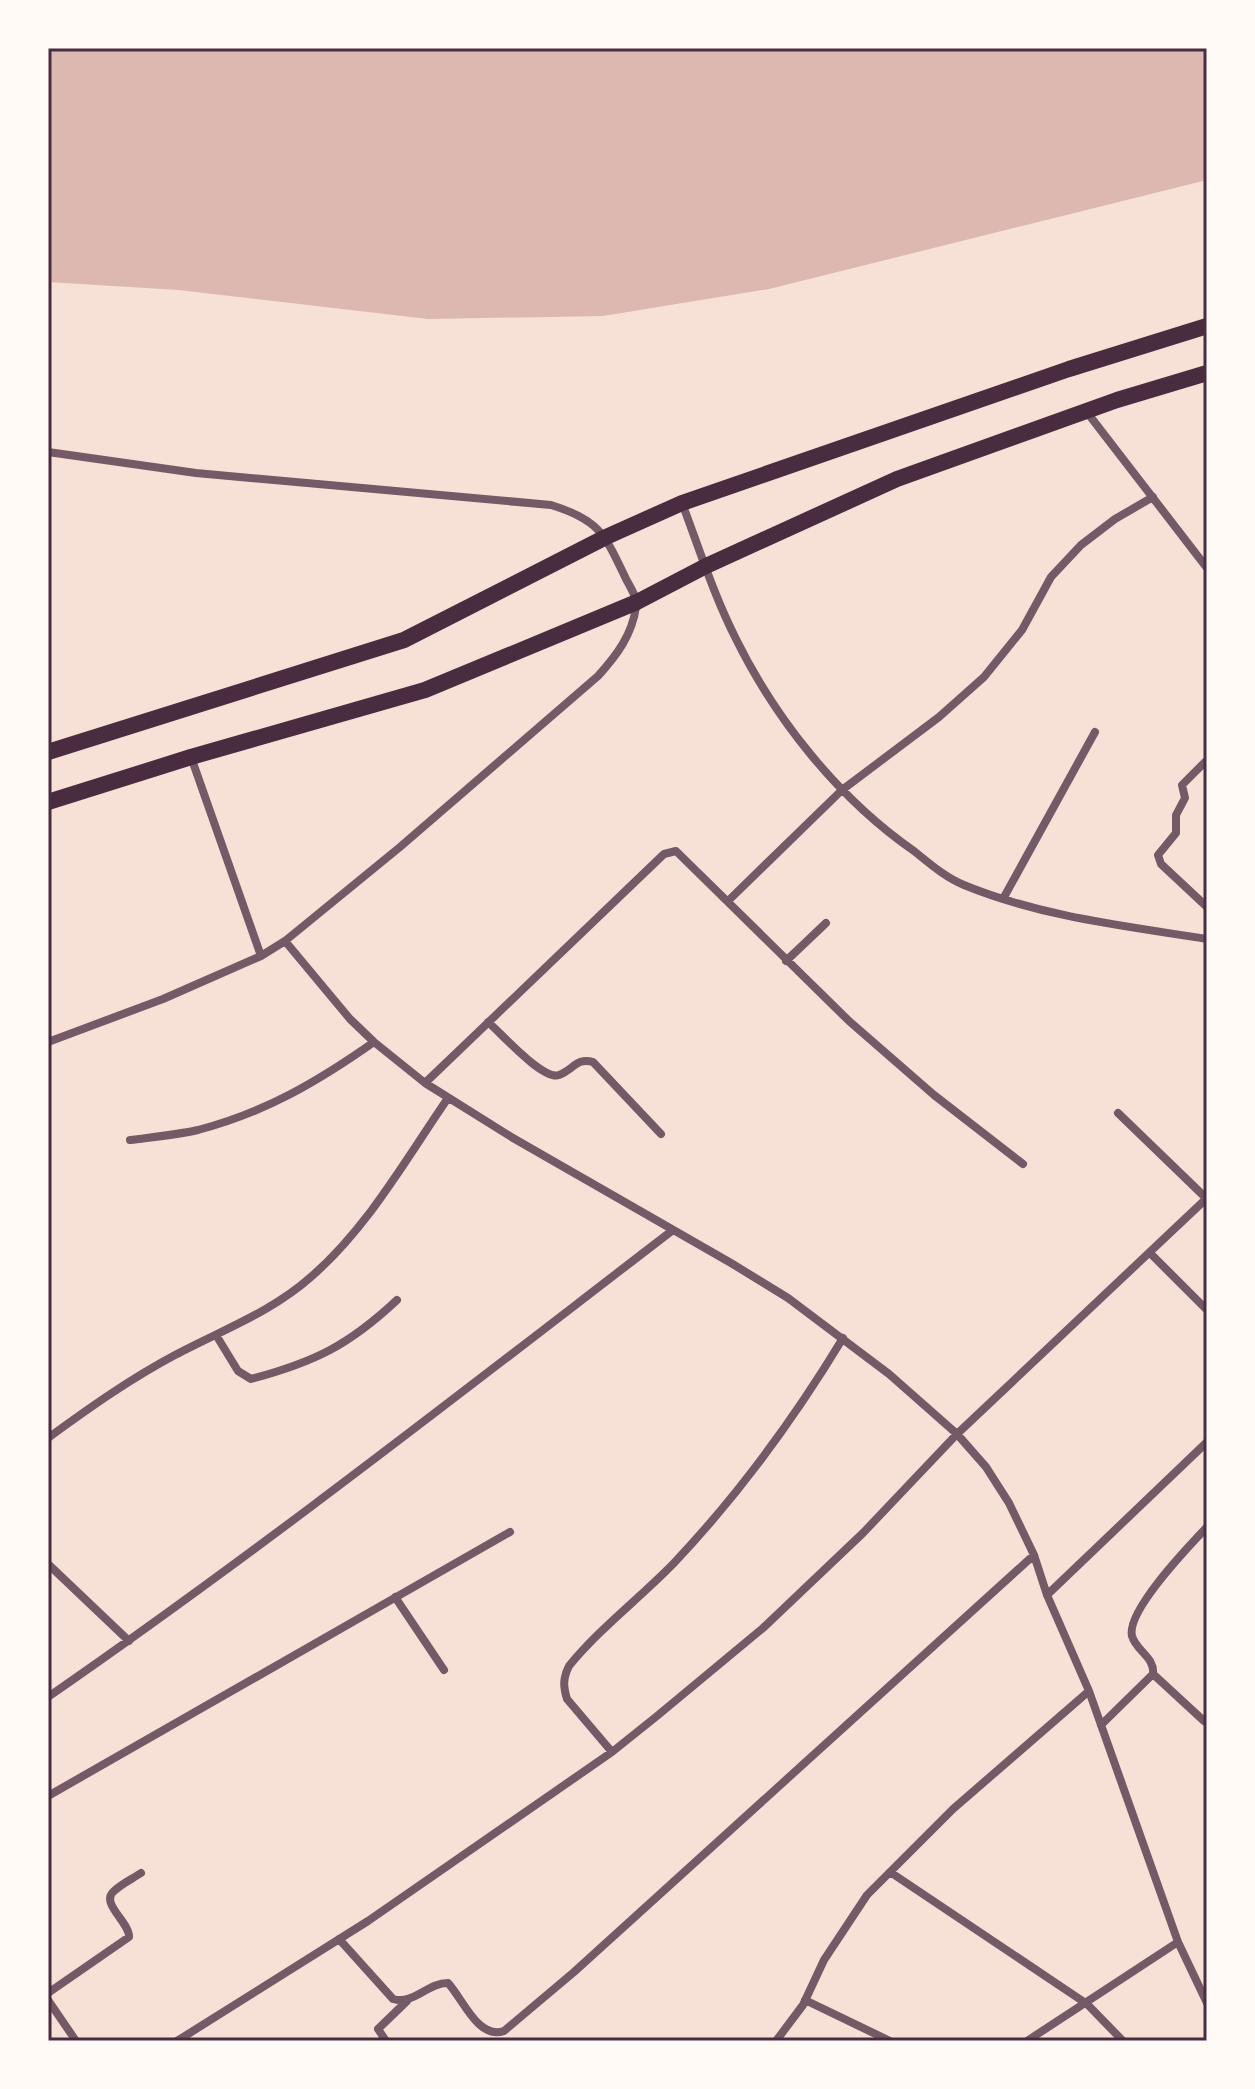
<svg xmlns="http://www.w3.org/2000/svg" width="1255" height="2089" font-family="'PT Sans Narrow',sans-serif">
	<rect width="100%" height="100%" fill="#f7e1d7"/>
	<path fill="#dcb8b0" d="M48,48h1159v132l-438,109 -166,27 -175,3 -250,-29 -130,-8z"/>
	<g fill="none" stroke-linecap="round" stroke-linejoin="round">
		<path stroke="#755966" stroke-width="8" d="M1086,411l121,157
			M48,452l148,21 355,32c49,15 54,30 75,74 4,8 12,19 10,28 -4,28 -19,48 -38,69l-198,171 -115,94 -24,15 -98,43 -115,43
			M682,503c17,45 32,93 54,136 40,81 103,160 178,212 15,12 32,27 50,34 78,32 161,41 243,54
			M191,757l70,199
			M1205,762l-23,23 3,13 -9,17v18l-18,22 3,9 46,43
			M1003,899l92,-167
			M728,901l114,-111 97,-73 45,-40 38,-47 29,-53 30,-32 34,-26 38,-22
			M285,941l65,78 24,23 51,41 88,55 218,125 57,35 101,76 68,60 29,33 23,36 25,52 13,40 42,96 89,251 29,61
			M786,961l40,-38
			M488,1022c13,11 55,59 71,53 14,-5 18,-18 34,-13l68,72
			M425,1083l239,-229 12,-3 173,170 85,74 89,69
			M1118,1113l89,86
			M130,1140c23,-3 46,-5 68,-10 68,-18 119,-48 176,-88
			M1150,1253l57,57
			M216,1335l22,36 13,8c64,-17 98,-34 146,-79
			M48,1438c41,-30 82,-59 127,-83 47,-25 97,-43 137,-79 56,-49 94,-117 136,-178
			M48,1564l81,77
			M1047,1595l160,-153
			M395,1597l49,73
			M1153,1674l51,47
			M48,1697c214,-148 419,-309 625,-467
			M1101,1725l52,-51c2,-17 -17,-23 -21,-38 -6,-25 58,-91 75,-109
			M612,1752l-45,-53c-4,-13 -4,-21 2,-33 31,-38 71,-68 105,-103 66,-70 120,-144 169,-225
			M48,1796l462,-264
			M890,1872l197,132 36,37
			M339,1939l54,60c21,6 34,-16 55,-16 15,16 30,57 56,48l70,-59 460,-417
			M48,1993l81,-56c1,-14 -28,-33 -16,-45 8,-8 19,-13 28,-19
			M48,2000l28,41
			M805,2000l85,41
			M177,2041l191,-120 244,-169 45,-36 106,-88 100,-95 94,-99 250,-236
			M386,2041l-8,-12 29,-28
			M776,2041l27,-36 21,-45 43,-65 86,-86 136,-118
			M1027,2041l151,-99"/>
		<path stroke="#4a2c40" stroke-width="16" d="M48,752l356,-112 202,-103 76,-34 387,-134 138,-43
			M48,802l143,-45 234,-67 212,-88 69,-36 191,-87 220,-79 90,-27"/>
	</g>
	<rect width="1255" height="2089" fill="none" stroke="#fffaf5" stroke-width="100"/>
	<rect x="50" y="50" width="1155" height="1989" fill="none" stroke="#4a2c40" stroke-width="3"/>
</svg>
